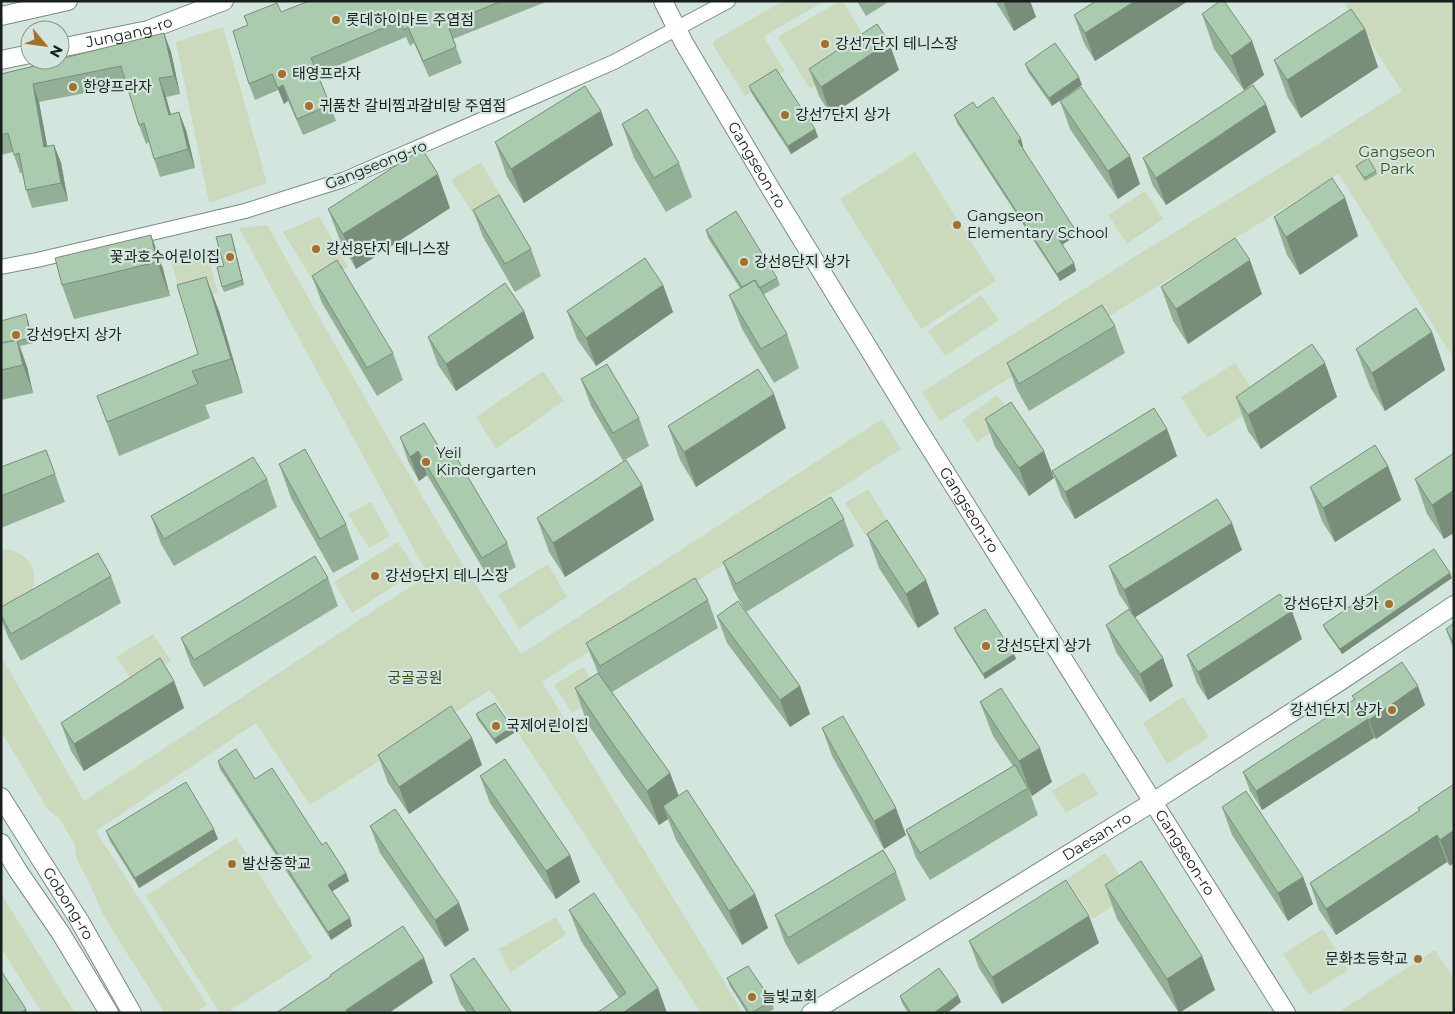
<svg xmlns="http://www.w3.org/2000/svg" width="1455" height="1014" font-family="Montserrat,'Noto Sans KR',sans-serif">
	<rect width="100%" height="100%" fill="#d3e6de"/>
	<path fill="#cbd9bc" d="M783,1h41l-58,34 -2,3 21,33 -40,25 -32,-51 2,-5z
		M840,1h3l29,49 -62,39 -32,-52z
		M1343,1h111v358l-115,-185 -399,247 -18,-29 209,-133 189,-116 82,-52z
		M223,27l44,156 -58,20 -33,-161 20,-7z
		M915,152l81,129 -75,48 -81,-130z
		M481,162l24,41 -28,16 -26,-39z
		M1145,191l18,28 -36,25 -19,-29z
		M319,216l29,51 -31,20 -34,-55z
		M267,225l126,222 73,123 55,84 361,-235 19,30 -359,233 201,331h-42l-211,-323 -180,115 -54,-82 -160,108 111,174 -12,8h-27l-5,-3 -60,-95 -12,-29 -13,-24 -3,-10v-7l-7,-12 -9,-15 -11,-8 -47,-79v-75l83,145 344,-226 -189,-347z
		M206,248l12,45 -35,10 -14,-49z
		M981,295l18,25 -54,36 -17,-25z
		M1235,363l26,41 -54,34 -26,-41z
		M543,371l21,30 -68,48 -20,-32z
		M997,395l16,22 -36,25 -15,-22z
		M868,489l19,31 -21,16 -21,-33z
		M371,502l19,34 -21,12 -21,-34z
		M398,542l19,29 -65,42 -18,-31z
		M7,549c24,6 32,21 24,44l-30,14v-57z
		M548,564l19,33 -48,32 -21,-34z
		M153,634l18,27 -36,24 -19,-28z
		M583,667l17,28 -28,18 -18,-28z
		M1183,697l26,40 -42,27 -24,-41z
		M1084,772l14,22 -32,19 -14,-22z
		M236,838l76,120 -86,55h-6l-74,-117z
		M1105,853l27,40 -39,26 -26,-40z
		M1,892l1,3 73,118h-33l-41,-65z
		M556,917l10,17 -56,39 -11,-24z
		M1323,929l25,41 -39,25 -26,-41z
		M1435,950l19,29v34h-110l-2,-3z"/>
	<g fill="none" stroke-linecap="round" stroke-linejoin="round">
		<defs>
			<path id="minor" d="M1,267l36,-7 208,-49 98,-31 271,-118 114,-61"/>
			<g id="major">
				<path id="s1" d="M663,1l21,42 85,143 144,235 373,592"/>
				<path d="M1,16l67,-15"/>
				<path id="s2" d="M60,48l88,-18 76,-29"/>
				<path d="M1,60l29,-6"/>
				<path id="s3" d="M1,797l78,123 53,93"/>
				<path d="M1,843l17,28 42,61 49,81"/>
				<path id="s4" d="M811,1013l342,-211 189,-122 112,-75"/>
			</g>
		</defs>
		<use href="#minor" stroke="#7a8b83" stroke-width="16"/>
		<use href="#major" stroke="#7a8b83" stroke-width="20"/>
		<use href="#minor" stroke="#fff" stroke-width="14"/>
		<use href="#major" stroke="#fff" stroke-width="18"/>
	</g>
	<path fill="#93af96" d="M309,1h239l-95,38 9,24 -33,14 -15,-34 -4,3 -4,-9 -88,37 18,47 -33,14 -15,-34 -4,3 -6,-14 -23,10 -6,-16 -1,-58 -4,-10 37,-4z
		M857,1h33l-24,15z
		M995,1h35l6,16 -22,14z
		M1096,1h92l-93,60 -11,-18 -10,-28z
		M1202,14l50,27 12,34 -20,15 -30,-41z
		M1365,29l13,38 -77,51 -13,-20 -14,-38z
		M164,33l7,19 9,42 -14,3 5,18 15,15 9,38 -35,9 -6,-18 -5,-17 -3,2 -7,-19 -12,-40 -88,17 8,45 7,-2 7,18 7,38 -36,7 -6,-18 -4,-17h-2l-7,-21 -12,3v-81z
		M1025,64l57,21 -30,21 -24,-34z
		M809,69l90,1 -68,45 -12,-19z
		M749,86l66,43 3,8 -27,17 -39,-60z
		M1060,101l70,55 10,28 -22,15 -48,-70z
		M977,108l44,31 2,8 -1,1 55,87 -15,10 12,18 2,8 -16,10 -103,-158 -3,-8z
		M601,111l12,34 -89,58 -17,-26 -12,-35z
		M622,124l57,39 13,34 -26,15 -32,-54z
		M1276,132l-110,73 -13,-19 -10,-28z
		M1356,166l20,5 1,3 -12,7z
		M1345,198l13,38 -58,39 -13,-20 -13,-38z
		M450,208l-94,61 -15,-26 -13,-34z
		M473,210l58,39 10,27 -26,16 -32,-55z
		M706,230l71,48 3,7 -17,10 24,39 12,34 -25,15 -32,-54 -13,-34 11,-7 -32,-50z
		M231,234l13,51 -20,7 -2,-5 2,-21z
		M151,235l12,34 7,27 -96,23 -12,-34z
		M312,276l81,77 10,27 -26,16 -55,-93z
		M663,285l10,27 -77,54 -19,-27 -10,-28z
		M1161,287l101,7 -74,50 -15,-23z
		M219,311l24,82 -38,12 5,13 -91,38 -22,-60 101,-42z
		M524,311l10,27 -78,53 -18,-26 -10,-28z
		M28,319l5,24 -13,3 7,21 6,26 -32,7v-79z
		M1115,326l10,27 -96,58 -12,-21 -10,-27z
		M1432,332l13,38 -60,41 -15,-24 -14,-38z
		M1325,363l12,34 -76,52 -13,-18 -12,-34z
		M581,379l58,39 10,28 -26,15 -32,-55z
		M985,419l69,59 -25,18 -34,-49z
		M668,426l118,2 -90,59 -16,-27z
		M1167,429l10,27 -102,63 -13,-21 -10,-27z
		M400,437l44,18 63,88 9,24 -25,15 -64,-107 -8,6 -11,-20z
		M1454,453l-10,86 -17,-25 -12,-35z
		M279,464l67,60 13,35 -26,14 -42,-75z
		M1388,466l13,34 -66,42 -13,-21 -12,-34z
		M1,467l54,7 10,28 -64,26z
		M267,479l10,28 -103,59 -13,-22 -10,-28z
		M642,485l12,35 -89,57 -16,-25 -12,-34z
		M844,519l10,27 -108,66 -13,-23 -10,-27z
		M867,534l72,80 -21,14 -39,-60z
		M1242,550l-107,67 28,41 10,28 -23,16 -34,-50 -10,-27 23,-16 -10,-15 -10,-28z
		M1450,573l2,5 -110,76 -17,-24 -2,-5z
		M111,576l10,27 -100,58 -13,-24 -7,-18v-12z
		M328,578l10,28 -134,81 -13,-22 -10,-27z
		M708,600l10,28 -106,64 58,81 8,23 77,98 13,34 -26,17 -66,-105 -8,-21 -9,6 -37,-51 -35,-51 -12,-35 23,-15 -12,-30z
		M717,616l83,70 10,28 -20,13 -63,-84z
		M1454,623v28l-8,-22z
		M954,628l60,26 2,5 -31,20 -29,-46z
		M1302,639l-94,61 -11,-17 -10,-28z
		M174,681l10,27 -100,63 -13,-20 -10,-28z
		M1352,696l73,9 -49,34 -2,-1 -112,72 -12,-19 -7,-19 111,-72z
		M980,702l72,80 -20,14 -2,-3 8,22 -108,65 -14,-22 -10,-28 107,-64 -20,-30z
		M476,714l36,13 2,6 -18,11 -18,-24z
		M822,728l84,107 -22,14 -52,-93z
		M472,738l10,27 -73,49 -21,-31 -10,-28z
		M218,761l37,18 67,66 24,28 3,8 -17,10 20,35 -21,14 -111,-171z
		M480,776l90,79 10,27 -24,17 -66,-96z
		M1454,784l-4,82 -3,-4 -111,73 -17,-25 -9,-27 109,-72 -1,-3z
		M1222,807l81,70 10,27 -25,17 -56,-86z
		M370,826l89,77 10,27 -24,17 -65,-94z
		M106,831l112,8 -79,49 -29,-47z
		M896,872l10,28 -108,65 -13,-22 -10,-28z
		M1105,885l97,71 13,34 -36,23 -62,-94z
		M569,910l89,78 9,25h-70l22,-15 -38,-57z
		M1089,916l10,27 -97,61 -23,-36 -10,-27z
		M450,975l62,38h-45l-7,-10z
		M727,978l45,23 2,8 -7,4h-20l-17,-27z
		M900,996l61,6 -14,11h-39l-6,-10z"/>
	<path fill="#788e7a" d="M1007,1h23l6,16 -22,14 -10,-28z
		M1135,1h53l-93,60 -10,-28z
		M1365,29l13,38 -77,51 -14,-38z
		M164,33l7,19 9,42 -6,-18z
		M1252,41l12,34 -20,15 -13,-34z
		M889,42l10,28 -68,45 -10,-28z
		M1079,77l3,8 -30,21 -3,-8z
		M159,78l7,19 10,37 -7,-19z
		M33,84l6,18 12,64 -7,-19z
		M283,85l5,16 -4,3 -6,-16z
		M1266,104l10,28 -110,73 -10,-27z
		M601,111l12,34 -89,58 -13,-34z
		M179,112l7,18 9,38 -7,-19z
		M815,129l3,8 -27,17 -3,-8z
		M1021,139l2,8 -3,2 -2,-8z
		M54,145l7,18 7,38 -7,-18z
		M1130,156l10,28 -22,15 -10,-28z
		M438,174l12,34 -94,61 -13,-35z
		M1345,198l13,38 -58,39 -14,-38z
		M1074,228l3,7 -17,11 -2,-8z
		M231,234l2,6 11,45 -2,-5z
		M151,235l12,34 7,27 -13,-34z
		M1250,260l12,34 -74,50 -12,-35z
		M1074,263l2,8 -16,10 -3,-7z
		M206,277l13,34 24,82 -12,-34z
		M663,285l10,27 -77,54 -10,-28z
		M524,311l10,27 -78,53 -10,-27z
		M1432,332l13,38 -60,41 -13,-38z
		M17,340l10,27 6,26 -10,-28z
		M1325,363l12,34 -76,52 -13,-34z
		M774,394l12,34 -90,59 -12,-35z
		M1167,429l10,27 -102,63 -10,-27z
		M418,451l9,24 -8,6 -9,-24z
		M1044,451l10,27 -25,18 -10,-28z
		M1388,466l13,34 -66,42 -12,-34z
		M642,485l12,35 -89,57 -12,-34z
		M1454,490v43l-10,6 -12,-34z
		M1232,523l10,27 -108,68 -10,-28z
		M1450,573l2,5 -110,76 -2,-5z
		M926,580l13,34 -21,14 -12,-34z
		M1292,611l10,28 -94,61 -10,-28z
		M1014,654l2,5 -31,20 -2,-5z
		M1163,658l10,28 -23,16 -10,-28z
		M174,681l10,27 -100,63 -10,-27z
		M800,686l10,28 -20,13 -10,-27z
		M1418,686l7,19 -49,34 -7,-19z
		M1368,719l6,19 -112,72 -6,-19z
		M512,727l2,6 -18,11 -2,-5z
		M472,738l10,27 -73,49 -10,-27z
		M1040,748l12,34 -20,14 -13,-35z
		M670,773l13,34 -20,-1 5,13 -9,6 -12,-34z
		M896,808l10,27 -22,14 -10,-28z
		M214,829l4,10 -79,49 -4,-10z
		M1454,830v33l-4,3 -10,-26z
		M1437,835l10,27 -111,73 -10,-26z
		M570,855l10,27 -24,17 -10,-28z
		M346,873l3,8 -18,11 -3,-7z
		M1303,877l10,27 -25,17 -10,-28z
		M755,894l13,34 -26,17 -13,-34z
		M459,903l10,27 -24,17 -10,-27z
		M1089,916l10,27 -97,61 -10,-27z
		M350,918l2,8 -21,14 -3,-8z
		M1202,956l13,34 -36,23 -12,-34z
		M424,958l9,25 -44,30h-42l-1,-3z
		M658,988l9,25h-43v-1z
		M958,995l3,7 -14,11h-13z
		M26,1009l1,4h-6z"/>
	<path fill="#abcbaf" stroke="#788e7a" d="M309,1h193l-55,22 9,24 -33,14 -15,-34 -4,3 -4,-9 -89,37 19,47 -33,14 -14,-34 -5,3 -6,-14 -23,10 -16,-53 15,-6 -4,-9 33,-13 4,9z
		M1096,1h39l-50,32 -11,-18z
		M1220,1h4l28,40 -21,15 -29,-42z
		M1351,9l14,20 -78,51 -13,-20z
		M877,24l12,18 -68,45 -12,-18z
		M164,33l10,43 -15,2 10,37 10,-3 9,37 -34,10 -10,-36 -5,2 -18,-59 -88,18 11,63 10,-2 7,38 -35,7 -7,-37 -5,2 -6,-22 -7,2v-61l59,-14v-1z
		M1055,43l24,34 -30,21 -24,-34z
		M776,69l39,60 -27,17 -39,-60z
		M1253,85l13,19 -110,74 -13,-20z
		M585,86l16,25 -90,58 -16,-27z
		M1081,87l49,69 -22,15 -48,-70z
		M993,97l28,42 -3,2 56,87 -16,10 16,25 -17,11 -103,-159 19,-13 4,6z
		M647,109l32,54 -25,15 -32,-54z
		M422,149l16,25 -95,60 -15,-25z
		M1368,158l8,13 -12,7 -8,-12z
		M1332,178l13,20 -59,39 -12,-20z
		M499,195l32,54 -26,15 -32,-54z
		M736,211l41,67 -18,10 -4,-8 -13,7 -36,-57z
		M231,234l11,46 -20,7 -5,-20 7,-1 -8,-29z
		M151,235l6,27 -95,23 -7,-27z
		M1235,238l15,22 -74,49 -15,-22z
		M645,258l18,27 -77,53 -19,-27z
		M337,260l56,93 -26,15 -55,-92z
		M206,277l25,82 -39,12 6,13 -91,38 -10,-26 101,-42 -21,-69z
		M755,280l32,54 -26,15 -32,-54z
		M505,283l19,28 -78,53 -18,-27z
		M1102,305l13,21 -96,58 -12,-21z
		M1416,308l16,24 -60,41 -16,-24z
		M26,314l5,24 -13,3 -1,-1 -16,3v-22z
		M17,340l6,25 -22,5v-27z
		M1312,344l13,19 -77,52 -12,-18z
		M607,364l32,54 -26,15 -32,-54z
		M758,369l16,25 -90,58 -16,-26z
		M1011,402l33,49 -25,17 -34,-49z
		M1154,408l13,21 -102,63 -13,-21z
		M424,423l20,32 8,-5 55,93 -25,15 -64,-107 -8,6 -10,-20z
		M1375,445l13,21 -65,42 -13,-21z
		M305,449l41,75 -26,15 -41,-75z
		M46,450l9,24 -54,22v-29z
		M1454,453v37l-22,15 -17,-26z
		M253,457l14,22 -103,60 -13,-23z
		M626,460l16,25 -89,58 -16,-25z
		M831,497l13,22 -108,65 -13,-22z
		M1217,499l15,24 -108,67 -15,-24z
		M887,520l39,60 -20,14 -39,-60z
		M1434,549l16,24 -110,76 -17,-24z
		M98,553l13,23 -100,58 -10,-19v-8z
		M315,556l13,22 -134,82 -13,-22z
		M695,578l13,22 -108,66 -14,-23z
		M1280,594l12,17 -94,61 -11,-17z
		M738,601l62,85 -20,14 -63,-84z
		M985,609l29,45 -31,20 -29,-46z
		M1129,609l34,49 -23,16 -34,-49z
		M1454,623v21l-8,-15z
		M160,658l14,23 -100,63 -13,-21z
		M1402,662l16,24 -49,34 -1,-1 -112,72 -13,-19 112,-73 -3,-3z
		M598,673l72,100 -23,18 -37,-51 -35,-52z
		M1001,688l39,60 -21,13 -39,-59z
		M495,703l17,24 -18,12 -18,-25z
		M451,706l21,32 -73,49 -21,-32z
		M843,716l53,92 -22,13 -52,-93z
		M236,749l19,30 17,-11 50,77 4,-3 20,31 -18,12 22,33 -22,14 -110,-171z
		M505,759l65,96 -24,16 -66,-95z
		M1015,765l13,23 -108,65 -14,-23z
		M186,782l28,47 -79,49 -29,-47z
		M1454,784v46l-14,10 -3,-5 -111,74 -16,-26 110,-73 -2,-2z
		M687,790l68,104 -26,17 -66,-105z
		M1246,791l57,86 -25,16 -56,-86z
		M395,809l64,94 -24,17 -65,-94z
		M883,850l13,22 -108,66 -13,-23z
		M1141,861l61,95 -35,23 -62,-94z
		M1066,880l23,36 -97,61 -23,-36z
		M594,893l64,95 -34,24 1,1h-28l29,-20 -57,-83z
		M403,926l21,32 -78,52 2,3h-72l55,-37 -1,-1z
		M474,958l38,55h-36l-26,-38z
		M748,966l24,35 -21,12h-2l-22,-35z
		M939,968l19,27 -24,18h-23l-11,-17z
		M1,971l25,38 -5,4h-19l-1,-2z"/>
	<g fill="#a66f2a" stroke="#d3e6de" stroke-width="2">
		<circle cx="336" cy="20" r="5"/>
		<circle cx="825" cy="44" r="5"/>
		<circle cx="282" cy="74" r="5"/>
		<circle cx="73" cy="87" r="5"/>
		<circle cx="309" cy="106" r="5"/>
		<circle cx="785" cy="115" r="5"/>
		<circle cx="957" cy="225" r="5"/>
		<circle cx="316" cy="249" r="5"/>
		<circle cx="230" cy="257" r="5"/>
		<circle cx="744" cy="262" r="5"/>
		<circle cx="16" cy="335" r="5"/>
		<circle cx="426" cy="462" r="5"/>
		<circle cx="375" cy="576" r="5"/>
		<circle cx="1389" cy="604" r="5"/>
		<circle cx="986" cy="646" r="5"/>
		<circle cx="1392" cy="710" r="5"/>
		<circle cx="496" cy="726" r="5"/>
		<circle cx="232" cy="864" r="5"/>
		<circle cx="1418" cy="959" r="5"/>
		<circle cx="752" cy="997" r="5"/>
	</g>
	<g text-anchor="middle" stroke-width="4.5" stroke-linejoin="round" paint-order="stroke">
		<g font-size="15" fill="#171e1b" stroke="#d3e6de" text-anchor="start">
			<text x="346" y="25">롯데하이마트 주엽점</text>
			<text x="835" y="49">강선7단지 테니스장</text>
			<text x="292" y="79">태영프라자</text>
			<text x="83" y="92">한양프라자</text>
			<text x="319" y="111">귀품찬 갈비찜과갈비탕 주엽점</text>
			<text x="795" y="120">강선7단지 상가</text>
			<text x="967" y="221">Gangseon<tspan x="967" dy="17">Elementary School</tspan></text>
			<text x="326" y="254">강선8단지 테니스장</text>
			<text x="220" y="262" text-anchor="end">꽃과호수어린이집</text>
			<text x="754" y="267">강선8단지 상가</text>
			<text x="26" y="340">강선9단지 상가</text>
			<text x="436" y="458">Yeil<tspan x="436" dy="17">Kindergarten</tspan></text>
			<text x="385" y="581">강선9단지 테니스장</text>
			<text x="1379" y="609" text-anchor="end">강선6단지 상가</text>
			<text x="996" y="651">강선5단지 상가</text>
			<text x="1382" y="715" text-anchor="end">강선1단지 상가</text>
			<text x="506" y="731">국제어린이집</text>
			<text x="242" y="869">발산중학교</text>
			<text x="1408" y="964" text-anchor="end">문화초등학교</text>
			<text x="762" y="1002">늘빛교회</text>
		</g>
		<g font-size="15" fill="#171e1b" stroke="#d3e6de">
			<text dy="5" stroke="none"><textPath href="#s2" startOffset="71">Jungang-ro</textPath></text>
			<text transform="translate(376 165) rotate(-22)" y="5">Gangseong-ro</text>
			<text dy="5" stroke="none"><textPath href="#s1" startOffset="189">Gangseon-ro</textPath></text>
			<text dy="5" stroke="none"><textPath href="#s1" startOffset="594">Gangseon-ro</textPath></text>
			<text dy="5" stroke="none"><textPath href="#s4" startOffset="336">Daesan-ro</textPath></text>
			<text dy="5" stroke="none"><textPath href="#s1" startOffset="999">Gangseon-ro</textPath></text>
			<text dy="5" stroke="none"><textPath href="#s3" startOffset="126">Gobong-ro</textPath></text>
		</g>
		<g font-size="15" fill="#3c521d" stroke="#d3e6de">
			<text x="1397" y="157">Gangseon<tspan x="1397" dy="17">Park</tspan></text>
			<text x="415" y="683">궁골공원</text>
		</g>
	</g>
	<rect width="1455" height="1014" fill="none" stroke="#171e1b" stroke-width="5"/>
	<g transform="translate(45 45) rotate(119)"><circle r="24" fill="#d3e6de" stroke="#889690"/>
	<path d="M0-4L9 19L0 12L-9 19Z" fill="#a66f2a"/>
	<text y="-8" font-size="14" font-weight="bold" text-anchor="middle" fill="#171e1b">N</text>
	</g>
</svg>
